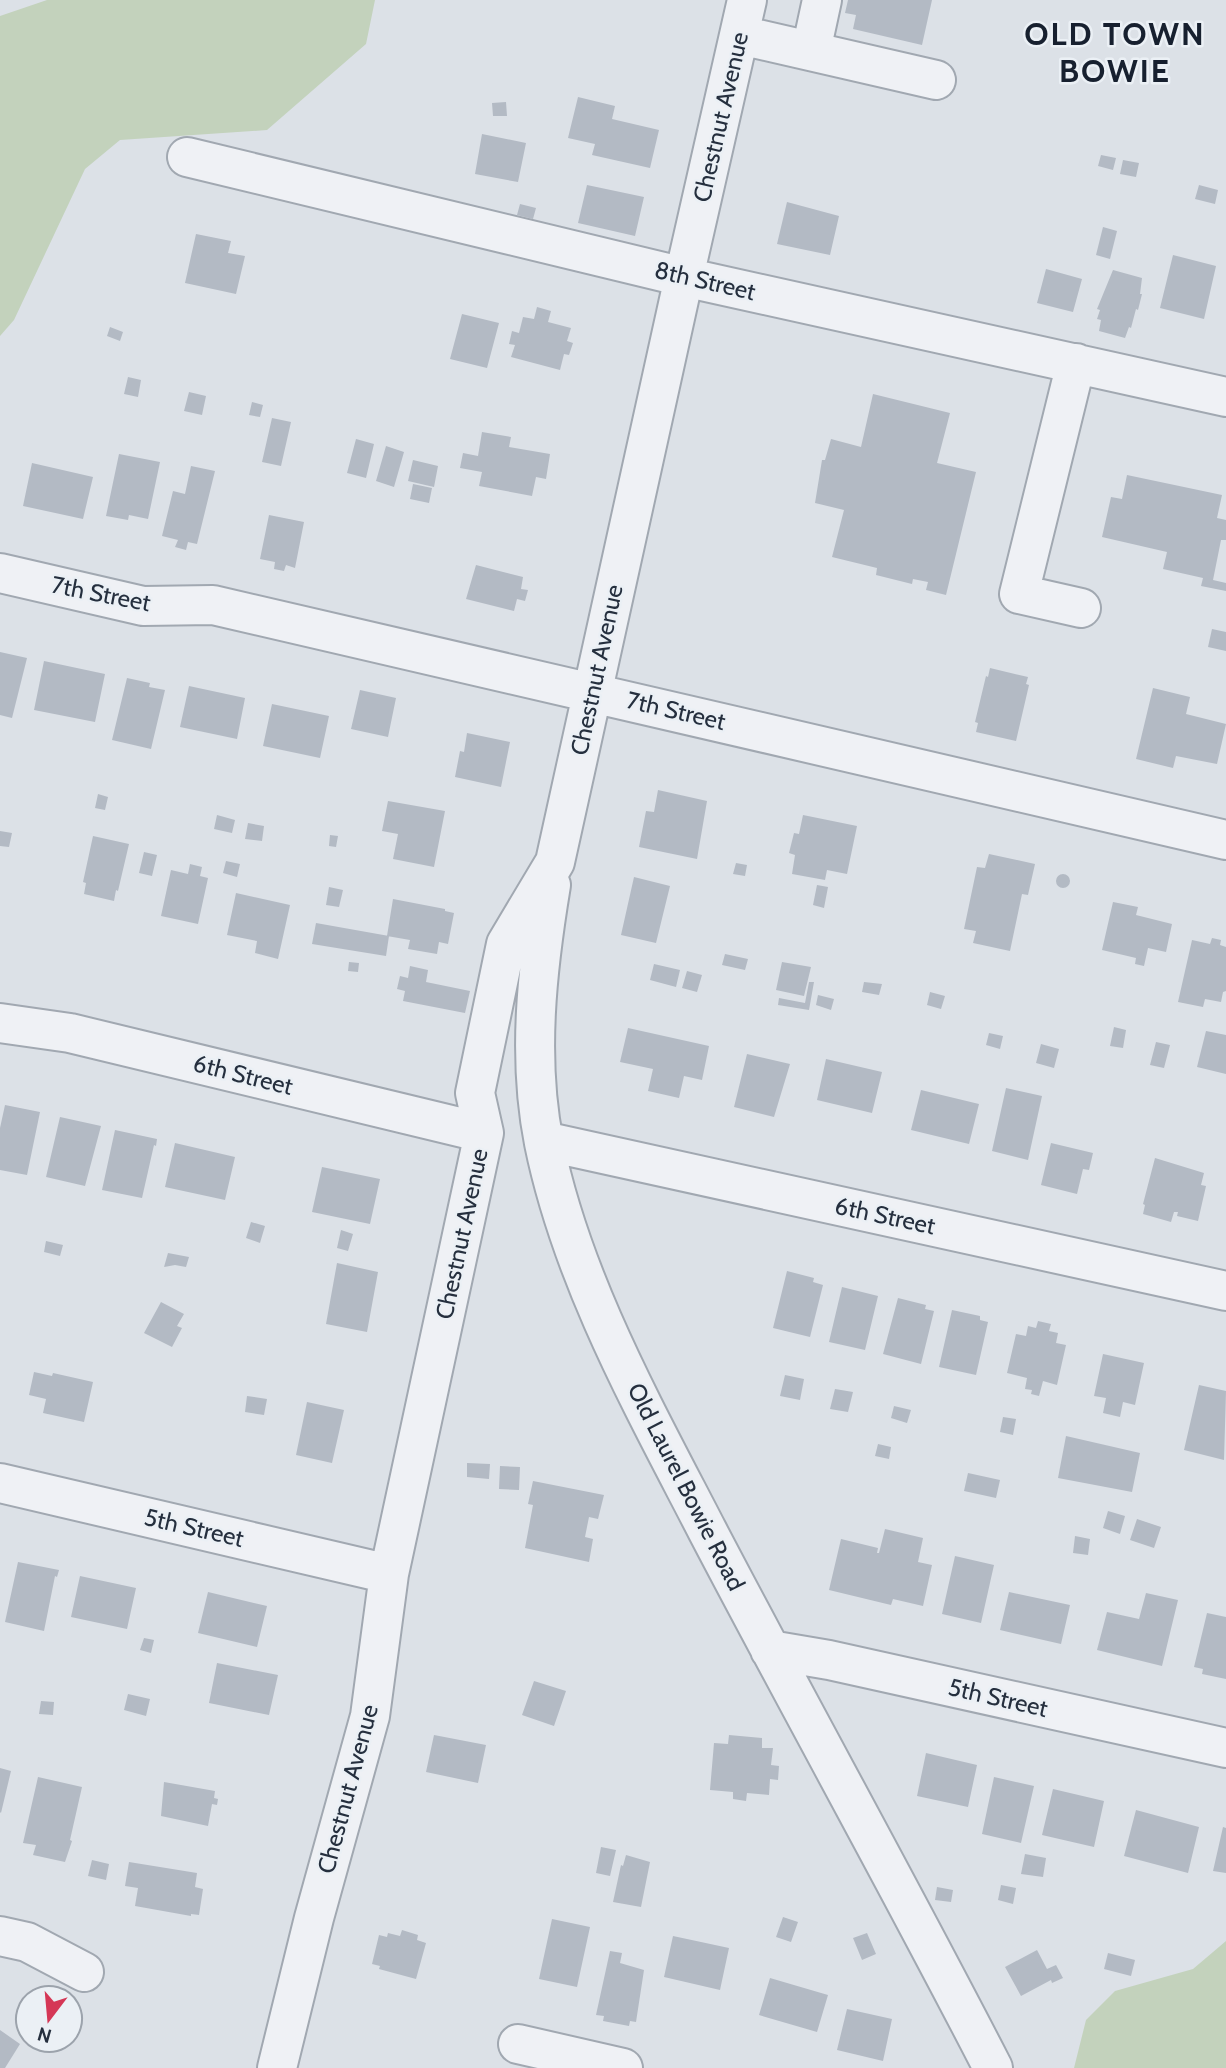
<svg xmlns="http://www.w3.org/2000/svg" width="1226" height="2068" font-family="Cabin,sans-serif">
	<rect width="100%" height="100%" fill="#dce1e7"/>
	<path fill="#c3d2bc" d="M47,0h328l-9,44 -99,86 -147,10 -35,29 -71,151 -14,16v-320z
		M1226,1941v127h-152l12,-48 29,-29 78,-22z"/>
	<path fill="#b3bac4" d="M848,0h84l-10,45 -69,-16 3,-14 -11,-2z
		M578,97l37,9 -3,13 47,11 -9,38 -58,-13 3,-11 -27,-6z
		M506,102l1,14h-14l-1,-13z
		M482,134l44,9 -8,39 -43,-8z
		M1101,155l15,3 -3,12 -15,-4z
		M1123,160l16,3 -3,14 -16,-3z
		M587,185l57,12 -9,39 -57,-13z
		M1199,185l19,5 -3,14 -20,-5z
		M787,202l52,14 -9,39 -53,-11z
		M520,204l16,4 -3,11 -16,-4z
		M1103,227l14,4 -7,28 -14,-4z
		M196,234l35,7 -3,12 17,3 -9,38 -51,-11z
		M1173,255l43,11 -12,53 -44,-11z
		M1046,269l36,10 -9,33 -36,-9z
		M1113,270l29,8 -2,16h2l-4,16 -2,-1 -5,19 -2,-1 -4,11 -26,-7 2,-11 -4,-1 3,-9 -3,-1z
		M537,307l14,4 -3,11 23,6 -4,13 6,2 -4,12 -5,-1 -4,16 -49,-13 4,-12 -6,-1 3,-13 7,2 4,-16 11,2z
		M462,314l37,9 -12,45 -37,-9z
		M110,327l13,5 -3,9 -13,-5z
		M128,377l13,3 -3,17 -14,-3z
		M189,392l17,4 -4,19 -18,-4z
		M873,394l77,19 -13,50 39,9 -30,123 -20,-5 2,-8 -15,-3 -1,5 -36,-9 1,-7 -45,-11 12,-47 -29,-7 7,-43h3l6,-21 30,8z
		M252,402l11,3 -3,12 -11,-2z
		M272,418l19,4 -10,44 -19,-4z
		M482,432l29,5 -2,10 41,7 -4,25 -10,-2 -4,19 -53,-10 3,-14 -22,-4 3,-15 15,3z
		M356,439l18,5 -8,34 -19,-5z
		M386,446l18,6 -10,35 -18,-6z
		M119,454l41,8 -12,57 -19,-4 -1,5 -22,-4z
		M413,460l25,6 -4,21 -26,-6z
		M32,463l61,14 -10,42 -60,-13z
		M191,466l24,5 -18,73 -9,-2 -2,8 -11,-3 3,-7 -16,-4 11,-45 12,3z
		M1127,475l95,20 -5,23 9,2v20h-5l-8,40 13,3v8l-25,-5 2,-8 -40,-9 4,-17 -65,-15 9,-40 11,2z
		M413,484l19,4 -3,15 -19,-4z
		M269,515l35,7 -9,46 -9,-3 -2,6 -10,-2 1,-7 -15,-3z
		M476,565l47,12 -2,12 7,1 -3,11 -8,-2 -3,12 -48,-12z
		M1212,629l14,3v19l-18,-4z
		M0,652l27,6 -15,60 -12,-3z
		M44,661l61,13 -10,48 -61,-12z
		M990,668l38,9 -2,7 3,1 -13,56 -40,-9 2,-9 -3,-1 11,-46 2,1z
		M127,678l23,5 -1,4 16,3 -14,59 -39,-9z
		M189,686l56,12 -8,41 -57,-12z
		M1153,688l37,9 -4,17 40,10 -9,40 -41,-8 -3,12 -37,-9z
		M360,690l36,8 -8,39 -37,-8z
		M272,704l57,12 -9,42 -57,-12z
		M467,733l43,9 -9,45 -46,-10 5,-26 4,1z
		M658,790l49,11 -10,58 -58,-12 7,-36 8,1z
		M98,794l10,3 -3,13 -10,-2z
		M388,801l57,10 -11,56 -41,-8 5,-25 -16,-3z
		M217,815l18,5 -3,13 -18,-4z
		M803,815l54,11 -10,48 -20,-4 -2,10 -33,-6 3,-19 -6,-2 5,-20 5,1z
		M248,823l16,3 -2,15 -17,-2z
		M0,831l12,2 -3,14 -9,-1z
		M330,835l8,1 -2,11 -7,-1z
		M93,836l36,8 -11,47 -2,-1 -2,11 -30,-7 2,-11 -3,-1z
		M144,852l13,3 -5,21 -13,-3z
		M989,854l46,10 -7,31 -6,-1 -12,57 -37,-8 3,-12 -12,-2 13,-62 8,1z
		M226,861l14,3 -3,13 -14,-4z
		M736,863l11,2 -2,11 -12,-2z
		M190,864l12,3 -2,9 8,2 -10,46 -37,-8 10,-46 17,4z
		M1056 881a7 7 0 1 1 14 0a7 7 0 1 1-14 0Z
		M634,877l36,9 -14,57 -35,-8z
		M817,885l11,2 -4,21 -11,-3z
		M329,887l14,3 -4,17 -13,-2z
		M236,893l54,12 -12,54 -23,-6 2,-12 -30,-6z
		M393,899l52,10v2l9,2 -6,31 -9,-2 -2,12 -29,-5 2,-9 -23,-4z
		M1113,902l25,5 -2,8 36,9 -6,28 -18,-4 -4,18 -9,-2 1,-6 -34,-8z
		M316,923l73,13 -3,20 -74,-12z
		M1212,938l9,2 -1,5 6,2v44l-3,1 -2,10 -16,-3 -2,8 -25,-5 14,-62 18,4z
		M725,954l23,5 -3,11 -23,-5z
		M349,962l10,1 -1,9 -10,-1z
		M782,962l29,5 -7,29 -28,-6z
		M654,964l26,6 -4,17 -26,-7z
		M410,966l18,4 -2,12 44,9 -5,22 -62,-12 2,-10 -8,-2 3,-13 8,2z
		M687,971l15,4 -5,17 -15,-4z
		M809,982h5l-5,28 -31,-5 1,-7 26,5z
		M864,982l18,2 -3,11 -17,-3z
		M930,992l15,4 -4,13 -14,-4z
		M818,995l16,4 -3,11 -15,-5z
		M1114,1027l12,3 -3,18 -13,-2z
		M628,1028l81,18 -7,34 -18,-4 -5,22 -31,-7 5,-22 -33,-7z
		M1206,1031l20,4v39l-29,-7z
		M989,1033l14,3 -3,13 -14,-4z
		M1156,1042l14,3 -6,23 -14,-3z
		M1041,1044l18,5 -5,19 -18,-5z
		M747,1054l43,10 -16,53 -40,-10z
		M826,1059l56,13 -10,41 -55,-13z
		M1006,1088l36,8 -14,64 -36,-9z
		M921,1090l58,14 -10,40 -58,-14z
		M5,1105l35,7 -13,63 -27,-5v-42z
		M60,1117l41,9 -16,60 -39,-9z
		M115,1130l42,9 -1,7 -2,-1 -12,53 -40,-8z
		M175,1143l60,14 -10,43 -60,-13z
		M1051,1143l42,10 -4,17 -6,-1 -6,25 -36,-9z
		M1155,1158l49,15 -3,12 5,1 -8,35 -21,-5 1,-4h-4l-3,10 -28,-8 2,-9 -2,-1z
		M322,1167l58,12 -10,45 -58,-12z
		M251,1222l14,4 -5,17 -14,-5z
		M341,1230l12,4 -5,17 -11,-3z
		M46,1241l17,4 -3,11 -16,-4z
		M168,1253l21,4 -3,10 -11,-2 -11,2z
		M337,1263l41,9 -11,60 -41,-8z
		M787,1271l27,7 -1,4 10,3 -13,52 -37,-9z
		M842,1287l36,9 -13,54 -36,-8z
		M898,1298l28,7 -1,4 9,2 -13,53 -38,-10z
		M161,1302l23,12 -7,12 5,2 -10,19 -28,-14z
		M952,1310l28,6v4l8,2 -12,53 -37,-8z
		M1038,1321l13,3 -2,7 9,2 -2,10 10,2 -9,40 -14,-4 -4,15 -8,-2 1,-4 -7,-1 2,-11 -20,-5 9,-39 10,2 2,-10 8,2z
		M1103,1354l41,9 -9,42 -12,-3 -3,15 -17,-4 3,-15 -12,-2z
		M34,1372l18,4 1,-3 40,9 -9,40 -41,-9 3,-14 -17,-4z
		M785,1375l19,4 -4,21 -20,-4z
		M1199,1385l27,6 -2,69 -40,-10z
		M835,1389l18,3 -5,20 -18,-3z
		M247,1396l20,3 -3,16 -19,-3z
		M307,1402l37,8 -12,53 -36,-8z
		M894,1406l17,4 -4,13 -16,-5z
		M1003,1417l13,2 -3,16 -13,-3z
		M1066,1436l74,17 -8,39 -74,-14z
		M878,1444l13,3 -2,12 -14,-3z
		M467,1463l23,1 -1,15 -22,-2z
		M500,1466l20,1 -1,23 -20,-1z
		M968,1473l32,7 -4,18 -32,-7z
		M533,1481l71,14 -6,24 -9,-2 -4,20 8,2 -4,23 -64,-14 8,-43 -5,-1z
		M1108,1511l17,5 -5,18 -17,-6z
		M1137,1519l24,8 -7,21 -24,-8z
		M885,1529l38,9 -5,24 14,3 -9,41 -30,-7 -2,6 -62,-15 12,-51 37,9 -1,5h2z
		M1075,1536l15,3 -2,16 -15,-2z
		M955,1556l39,9 -13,58 -39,-9z
		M18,1562l41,8 -2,7 -2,-1 -11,55 -39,-9z
		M80,1576l56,12 -9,41 -56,-12z
		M208,1592l59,14 -10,41 -59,-14z
		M1009,1592l61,13 -9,39 -61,-14z
		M1146,1593l32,7 -16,66 -65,-16 10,-38 32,7z
		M1207,1613l19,4v62l-24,-5 1,-5 -9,-2z
		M144,1638l10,2 -3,13 -11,-3z
		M217,1663l61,12 -9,40 -60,-12z
		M534,1681l32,10 -12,35 -32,-11z
		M128,1694l22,5 -4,17 -22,-6z
		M41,1701l13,1 -1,13 -14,-1z
		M434,1735l52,10 -8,38 -52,-11z
		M729,1735l33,3v10h11l-2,17 8,1 -1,14 -8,-1 -1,16 -22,-2 -1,8 -13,-2v-7l-23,-2 4,-47 14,1z
		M926,1753l51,12 -9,42 -51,-11z
		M0,1768l11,3 -10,42 -1,-1z
		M38,1777l44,10 -12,53 2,1 -7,21 -32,-7 3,-10 -13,-2z
		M994,1777l40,9 -13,57 -39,-9z
		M164,1782l51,9 -1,7 4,1 -1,6 -5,-1 -4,22 -47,-10z
		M1053,1789l51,12 -10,46 -52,-12z
		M1136,1810l63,17 -11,46 -64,-17z
		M1223,1827l3,1v45l-13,-2z
		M601,1847l15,3 -6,26 -14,-3z
		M1025,1854l21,4 -3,19 -22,-3z
		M626,1855l24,7 -9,45 -28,-5 8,-37 2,1z
		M92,1860l17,4 -3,16 -18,-4z
		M129,1862l68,11 -2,14 8,2 -4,26 -8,-1v2l-56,-10 3,-18 -13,-2z
		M1001,1885l15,3 -3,16 -15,-4z
		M937,1887l16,3 -2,12 -16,-2z
		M783,1917l15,5 -7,20 -15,-5z
		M552,1919l38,8 -13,60 -38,-8z
		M402,1930l16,5 -1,5 9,3 -10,36 -37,-10 1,-3 -8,-2 7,-29 8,2 1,-4 12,3z
		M867,1933l9,21 -14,6 -9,-22z
		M673,1936l56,12 -9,42 -56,-13z
		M1037,1950l10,19 9,-4 7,13 -11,5 -1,-3 -30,16 -16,-29z
		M610,1951l12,2 -2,10 24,7 -8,52 -6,-1 -1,5 -26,-5 1,-5 -8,-1z
		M1108,1953l27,7 -4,16 -27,-7z
		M770,1978l58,17 -11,37 -58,-17z
		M847,2009l45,10 -9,42 -46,-11z
		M0,2030l20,14 -15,24h-5z"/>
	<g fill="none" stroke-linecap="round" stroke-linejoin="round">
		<defs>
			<path id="minor" d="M740,35l196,45
				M811,51l11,-51
				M187,157l497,120 542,120
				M1076,363l-57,231 62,14
				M0,573l143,33 70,-1 1013,235
				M551,885c-14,84 -24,173 -7,258 28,137 99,263 163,387 94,180 193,357 286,538
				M0,1023l70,10 414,100
				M544,1141l682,150
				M0,1483l389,91
				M770,1650l59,10 397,88
				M0,1936l27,6 57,30
				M518,2044l105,24
				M277,2068l37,-150 56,-202 19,-142 95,-441 -9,-40 31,-149 49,-82 129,-585 63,-277"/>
		</defs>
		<use href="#minor" stroke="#a1a8b1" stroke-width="42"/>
		<use href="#minor" stroke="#eff1f5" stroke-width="38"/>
	</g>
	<g text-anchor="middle" stroke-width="5" stroke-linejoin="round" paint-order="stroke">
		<g font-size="24" fill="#252f3e" stroke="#ebf0f5">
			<text transform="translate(721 117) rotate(-77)" y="8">Chestnut Avenue</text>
			<text transform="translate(705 281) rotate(13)" y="8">8th Street</text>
			<text transform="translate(101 594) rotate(11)" y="8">7th Street</text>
			<text transform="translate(597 670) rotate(-78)" y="8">Chestnut Avenue</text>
			<text transform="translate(676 711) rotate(13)" y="8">7th Street</text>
			<text transform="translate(243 1075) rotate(14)" y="8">6th Street</text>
			<text transform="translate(885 1216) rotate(12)" y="8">6th Street</text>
			<text transform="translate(462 1234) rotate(-78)" y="8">Chestnut Avenue</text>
			<text transform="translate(686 1487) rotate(63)" y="8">Old Laurel Bowie Road</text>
			<text transform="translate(194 1528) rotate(13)" y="8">5th Street</text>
			<text transform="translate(998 1698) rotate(13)" y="8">5th Street</text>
			<text transform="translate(348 1789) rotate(-75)" y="8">Chestnut Avenue</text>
		</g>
		<g font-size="32" font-weight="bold" letter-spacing="2" fill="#17202f" stroke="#ebf0f5">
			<text x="1115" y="45">OLD TOWN<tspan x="1115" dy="37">BOWIE</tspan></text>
		</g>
	</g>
	<g transform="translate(49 2019) rotate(196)"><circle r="33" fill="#ebf0f5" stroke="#9ca3ac" stroke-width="2"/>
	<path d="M0-5L12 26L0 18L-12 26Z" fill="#d53756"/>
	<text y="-10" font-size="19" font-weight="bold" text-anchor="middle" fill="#252f3e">N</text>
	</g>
</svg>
